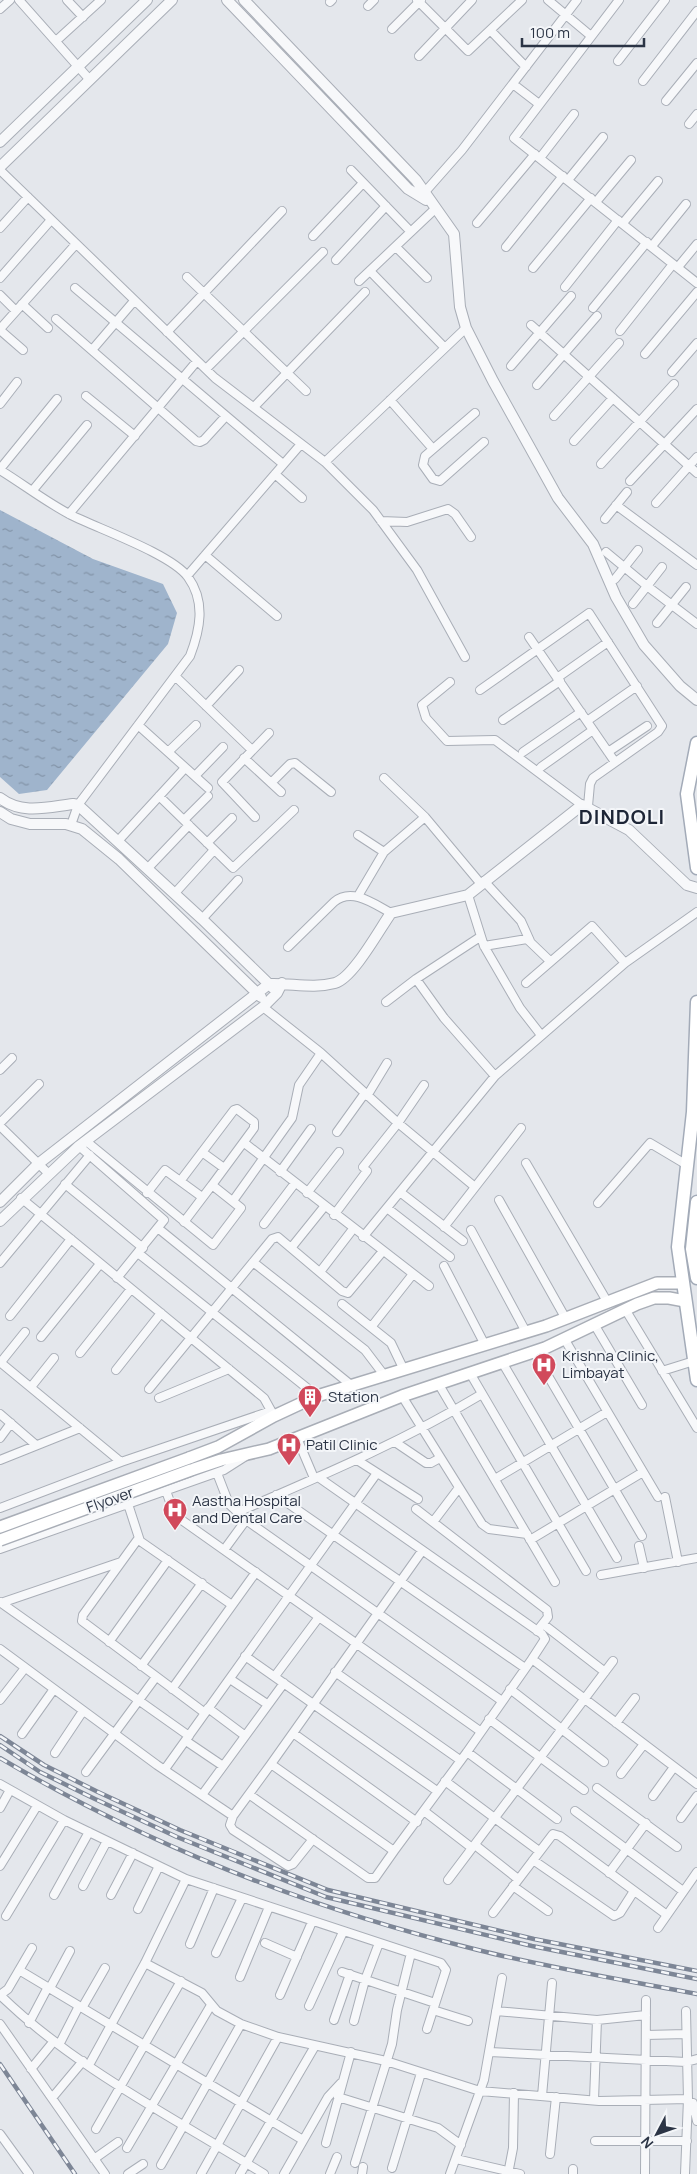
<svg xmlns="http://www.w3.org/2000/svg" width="697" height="2174" font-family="Manrope,sans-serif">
	<defs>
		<pattern id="water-ripples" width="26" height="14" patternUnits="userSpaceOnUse" patternTransform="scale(1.25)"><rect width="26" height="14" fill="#9fb4cc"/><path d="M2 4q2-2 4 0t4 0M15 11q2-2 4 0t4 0" fill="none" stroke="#8293a7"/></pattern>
	</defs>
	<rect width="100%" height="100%" fill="#e4e7ec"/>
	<path fill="url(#water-ripples)" d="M0,510l93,49 70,25 14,29 -9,31 -121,146 -28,4 -19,-17z"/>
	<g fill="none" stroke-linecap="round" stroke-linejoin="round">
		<defs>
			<path id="minor" d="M19,0l71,80
				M67,0l16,17
				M417,0l51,51 54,-51
				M548,0l43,36
				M619,0l-105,138 183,145
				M330,2l2,-2
				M368,6l6,-6
				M0,9l10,-9
				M392,29l29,-29
				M491,31l35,36
				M56,41l45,-41
				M419,56l53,-56
				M618,61l47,-61
				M643,81l54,-70
				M513,84l26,20
				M666,101l31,-38
				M689,124l8,-10
				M540,158l34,-44
				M0,170l215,208 110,84 48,48 44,60 48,87
				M351,170l60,62
				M568,180l35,-43
				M424,193l38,-43 115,-150
				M596,202l35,-42
				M477,223l58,-69
				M623,223l35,-42
				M0,228l28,-31
				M313,236l50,-53
				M652,246l34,-42
				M396,247l31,31
				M506,247l57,-71
				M336,260l50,-54
				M678,267l19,-23
				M533,268l58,-70
				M370,271l75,77
				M187,277l119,114
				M0,278l51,-58
				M359,281l76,-72
				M565,287l53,-67
				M75,288l208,176
				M0,295l16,16
				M22,304l26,24
				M593,308l54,-66
				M56,319l140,122 4,1 4,-2 22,-24
				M531,325l166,148
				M0,329l76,-85
				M0,330l23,20
				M620,331l53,-67
				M167,332l115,-121
				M92,350l42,-49
				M645,354l52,-62
				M511,366l60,-70
				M206,369l117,-117
				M672,372l25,-29
				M537,385l60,-69
				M86,396l49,40
				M390,400l43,49
				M0,404l17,-22
				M254,407l111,-115
				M475,413l-50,43 -2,9 10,14 7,2 44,-39
				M554,416l65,-73
				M574,441l39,-43
				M325,462l141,-134
				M601,464l73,-80
				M0,469l57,-70
				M0,470c23,14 46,32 71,45 28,14 100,39 117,62 18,25 12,53 2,79l-112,149 -7,20
				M275,474l27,24
				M630,481l67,-72
				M33,490l54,-65
				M656,503l41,-46
				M616,505l81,60
				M69,514l128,-153
				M605,519l22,-27
				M381,521l26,1 41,-13 7,5 16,23
				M606,552l41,34 50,38
				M205,555l72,61
				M187,576l114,-132
				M615,579l23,-29
				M633,604l29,-37
				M657,623l29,-36
				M529,637l86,125
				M176,677l76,73
				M557,678l51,-36
				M450,682l-28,23 4,13 21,23 48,-1 87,65
				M480,690l109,-77 73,113 -4,6 -65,46 -3,6 -2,22
				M206,706l33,-36
				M503,720l57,-39
				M587,721l50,-35
				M138,725l70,63
				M168,752l28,-27
				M523,752l58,-40
				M608,752l39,-26
				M244,758l37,34
				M541,767l52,-37
				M195,776l28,-29
				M384,778l41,39 56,67
				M271,783l19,-19 5,-1 36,29
				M159,796l74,72 61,-58
				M255,817l-33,-35 47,-49
				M184,820l24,-24
				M358,835l26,17
				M118,841l67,-73
				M207,843l25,-25
				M148,868l41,-43
				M484,881l37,40 9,20
				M175,893l39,-43
				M468,895l16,51 36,62 21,27
				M358,896l26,-44 41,-35
				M202,919l36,-39
				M484,946l43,-7 23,22
				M288,947l46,-45c18,-15 40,2 57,11
				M416,979l28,39 51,58
				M526,983l66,-57 33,37
				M386,1002l30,-23 64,-42
				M263,1007l58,46 77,70 77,64
				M0,1070l12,-12
				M367,1096l20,-33
				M0,1123l39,-39
				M0,1126l49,48
				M337,1132l28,-39
				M86,1141l127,104 28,-37 -29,-23 42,-57v-6l-17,-13 -3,1 -53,70
				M247,1145l182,141
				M79,1146l85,74 -47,58
				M202,1152l22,16
				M526,1163l82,140
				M363,1167l35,-44 26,-38
				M280,1172l31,-43
				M65,1184l78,64
				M400,1192l63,49
				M147,1193l18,-23 37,27
				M307,1193l32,-41
				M21,1198l243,200 10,18
				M235,1198l57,-80 7,-33 22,-32
				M499,1200l67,119
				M598,1203l52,-60 37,22
				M387,1208l63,49
				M334,1215l33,-44
				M184,1222l28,-37
				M264,1224l31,-41
				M444,1227l77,-99
				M159,1229l192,156
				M471,1230l55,102
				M363,1237l132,-161 130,-113 72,-51
				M291,1248l33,-41
				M138,1253l179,143
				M253,1262l112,88 19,25
				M0,1263l90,-108
				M444,1266l41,79
				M320,1272l33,-43
				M342,1304l49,39 12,25
				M625,1309l72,119
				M10,1316l61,-77
				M594,1324l48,81
				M372,1326l41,-52
				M41,1337l59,-73
				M565,1340l93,157
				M534,1352l108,184
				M80,1353l51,-64
				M0,1362l121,100
				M1,1362l24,-30
				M502,1362l115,196
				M116,1370l45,-57
				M662,1371l32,-10
				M470,1373l116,198
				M438,1383l117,199
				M31,1387l23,-29
				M149,1389l123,-150 6,-2 64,54 6,2 35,-42
				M402,1396l80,128 7,5 38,5
				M159,1398l70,-29
				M0,1414l36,31
				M0,1438l11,-15
				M297,1438l17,40
				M395,1442l31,21h5l9,-5
				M0,1460l80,-32
				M357,1460l61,39
				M217,1473l12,31 17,16 256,181
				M318,1477l224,157 3,5 -13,20
				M495,1479l112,-67
				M166,1491l7,19 10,11 297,210
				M276,1495l249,173
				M665,1497l13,65
				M128,1504l12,37 92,64
				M0,1508l121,-46 150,-51
				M416,1509l131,101 1,7 -11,14
				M238,1512c83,-36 166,-71 244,-118
				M433,1522l25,-33
				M138,1539l-55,76 -1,6 123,92
				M530,1540l113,-68
				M639,1546l5,22
				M0,1549l224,-79 22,-14
				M224,1550l22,-30
				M601,1575l96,-17
				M0,1602l189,134
				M1,1603l120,-41
				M543,1624l62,48
				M109,1642l59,-82
				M0,1649l157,116 76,51 38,-52 123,87 73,-99 65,-93 165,125
				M245,1656l192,135
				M141,1666l61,-83
				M335,1672l125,88
				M275,1676l44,-59
				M230,1679l37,25
				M172,1689l84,-117
				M510,1689l94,73
				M0,1700l25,-32
				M208,1708l36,27
				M489,1719l95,71
				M616,1723l19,-25
				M293,1733l124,89
				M22,1734l32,-45
				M186,1741l37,25
				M467,1752l90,67
				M55,1753l28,-42
				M271,1764l151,-213
				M165,1769l212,-296
				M86,1772l70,-95
				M621,1774l23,-30
				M445,1781l94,70
				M0,1784l64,36 122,59 255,84 5,7 -19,59
				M597,1788l80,59
				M202,1795l82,-112
				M250,1795l118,83h7l19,-27
				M653,1796l21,-29
				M0,1808l10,-18
				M424,1811l48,37
				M575,1811l108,80
				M233,1816l-3,9 3,5 55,36 5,-2 20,-25
				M681,1818l16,-22
				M475,1845l43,34
				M533,1860l81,56 6,-3 14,-22
				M0,1866l37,-60
				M609,1873l37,-50
				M448,1880l165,-219
				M83,1886l24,-45
				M513,1886l35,25
				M54,1895l35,-63
				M111,1895l22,-42
				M138,1909l21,-43
				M493,1913l60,-79 7,2 107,79
				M6,1916l58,-96
				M658,1928l39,-56
				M265,1943l32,14
				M190,1944l24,-56
				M32,1948l-24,41 -8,6c76,74 175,123 264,179
				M216,1953l26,-55
				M145,1963l57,30 15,18 24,13 37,13 108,24 94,30 119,10 89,-2
				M19,1970l284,170
				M342,1972l93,31
				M240,1977l29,-70
				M50,1988l20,-37
				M280,1995l32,-73
				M309,2006l34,-74
				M82,2008l23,-40
				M433,2010l35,11
				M496,2011l101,9 49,-5
				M334,2020l16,-46
				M354,2021l11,-41 14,-37
				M29,2023l19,-36
				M0,2024l105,150
				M646,2035l40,-1
				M59,2045l20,-39
				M490,2052l196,10 11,-3
				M89,2065l56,-102 41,-84
				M31,2069l23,-28
				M542,2096l10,-113
				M338,2097l100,31 23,17
				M52,2098l31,-37
				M594,2100l3,-80
				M693,2103l4,18
				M96,2129l85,-148
				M0,2134l29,40
				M595,2141h92
				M326,2143l25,-91
				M127,2148l84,-143
				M550,2154l6,-57
				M94,2159l24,-17
				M456,2159l64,15
				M355,2163l37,-119 5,-34 14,-57
				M161,2165l80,-141
				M392,2168l29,-95
				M573,2169v5
				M128,2174l15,-10
				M201,2174l77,-137
				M240,2174l75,-128
				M284,2174l44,-77 13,-14
				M330,2174l7,-17
				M362,2174l1,-7
				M450,2174l34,-94 18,-102
				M508,2174l5,-26 1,-55
				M645,2174l1,-174
				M685,2174l3,-75 -2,-88"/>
			<path id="tertiary" d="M227,0l181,189 18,11
				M244,0l172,180 38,54 6,73 6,21 27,53 65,117 35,46 23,53 28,48 36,41 17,14
				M0,142l147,-142
				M0,167l172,-167
				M0,798c22,17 48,9 73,6l5,1 124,114 71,69
				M0,812l11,7 19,5h36l16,5 37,30 142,138
				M0,1202l38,-38 231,-180c22,-1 44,5 66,-1 18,-5 44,-53 56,-70l77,-18 114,-90 47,25 58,55 10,3
				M0,1221l79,-75 184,-139 14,-14 5,-10"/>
			<path id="secondary" d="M189,1458l29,-11 56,-31 43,-20 229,-70 111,-43h26
				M191,1470l30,-10 48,-11 133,-53 143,-48 92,-44 17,-6h15l16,3"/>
			<path id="primary" d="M697,743l-10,51 10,74
				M697,1002l-4,110 -15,135 19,133
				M697,1202l-5,47 5,29"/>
		</defs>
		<use href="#minor" stroke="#a9aeb7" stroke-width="10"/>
		<use href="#tertiary" stroke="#a9aeb7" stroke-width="12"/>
		<use href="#secondary" stroke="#a9aeb7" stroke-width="14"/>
		<use href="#primary" stroke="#a3abb8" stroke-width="15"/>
		<use href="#minor" stroke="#f7f8fa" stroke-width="8"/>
		<use href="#tertiary" stroke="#f7f8fa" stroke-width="10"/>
		<use href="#secondary" stroke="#fff" stroke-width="11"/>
		<use href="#primary" stroke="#fff" stroke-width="12"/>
		<defs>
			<path id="rail" d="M0,1736l44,29 54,27 82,38 148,60 206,49 163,32
				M0,1745l40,27 55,27 82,38 149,60 206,49 165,33
				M0,1758c149,88 311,151 478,192 72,18 146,30 219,44
				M0,2064l75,110"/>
		</defs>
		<use href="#rail" stroke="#7d8696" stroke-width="4.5"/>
		<use href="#rail" stroke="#f4f6f9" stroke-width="2.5" stroke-dasharray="8" stroke-linecap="butt"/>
		<defs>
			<path id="secondary-bridge" d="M0,1527l189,-69
				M0,1540l191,-70"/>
		</defs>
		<use href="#secondary-bridge" stroke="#a9aeb7" stroke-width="14" stroke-linecap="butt"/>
		<use href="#secondary-bridge" stroke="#fff" stroke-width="11"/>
	</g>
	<defs>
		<symbol id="hospital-pin" viewBox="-11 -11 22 30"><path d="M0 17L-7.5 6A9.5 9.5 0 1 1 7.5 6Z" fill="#d1495b" stroke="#f4f6f9"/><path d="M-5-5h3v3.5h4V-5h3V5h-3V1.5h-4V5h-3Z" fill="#fff"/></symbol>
		<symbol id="building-pin" viewBox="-11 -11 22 30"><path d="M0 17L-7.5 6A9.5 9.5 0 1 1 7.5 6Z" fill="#d1495b" stroke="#f4f6f9"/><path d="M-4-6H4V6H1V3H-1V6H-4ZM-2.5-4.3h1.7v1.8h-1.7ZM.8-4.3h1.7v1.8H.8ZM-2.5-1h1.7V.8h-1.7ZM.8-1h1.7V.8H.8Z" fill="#fff"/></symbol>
	</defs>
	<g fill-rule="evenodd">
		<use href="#hospital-pin" x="530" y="1351" width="28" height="38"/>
		<use href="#building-pin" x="296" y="1383" width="28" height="38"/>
		<use href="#hospital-pin" x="275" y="1431" width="28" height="38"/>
		<use href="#hospital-pin" x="161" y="1496" width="28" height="38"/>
	</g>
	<g text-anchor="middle" stroke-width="4" stroke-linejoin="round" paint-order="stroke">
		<g font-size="15" fill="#2b3445" stroke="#f4f6f9" text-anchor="start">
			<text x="562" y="1361">Krishna Clinic,<tspan x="562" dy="17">Limbayat</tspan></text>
			<text x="328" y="1402">Station</text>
			<text x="306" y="1450">Patil Clinic</text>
			<text x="192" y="1506">Aastha Hospital<tspan x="192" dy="17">and Dental Care</tspan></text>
		</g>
		<g font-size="15" fill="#2b3445" stroke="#f4f6f9">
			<text transform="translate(110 1500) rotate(-20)" y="5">Flyover</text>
		</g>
		<g font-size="20" font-weight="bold" letter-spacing="1" fill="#1d2536" stroke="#f4f6f9">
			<text x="622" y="824">DINDOLI</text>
		</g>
	</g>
	<g transform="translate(657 2134) rotate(229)" stroke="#f4f6f9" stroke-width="4" paint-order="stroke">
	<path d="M0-4L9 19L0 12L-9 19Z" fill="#2b3445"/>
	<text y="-8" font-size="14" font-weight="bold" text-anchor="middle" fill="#2b3445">N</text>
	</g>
	<path d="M522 38v8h122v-8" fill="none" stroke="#2b3445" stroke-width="2.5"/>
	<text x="530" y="38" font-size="15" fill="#2b3445" stroke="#f4f6f9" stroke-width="4" paint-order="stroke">100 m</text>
</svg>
